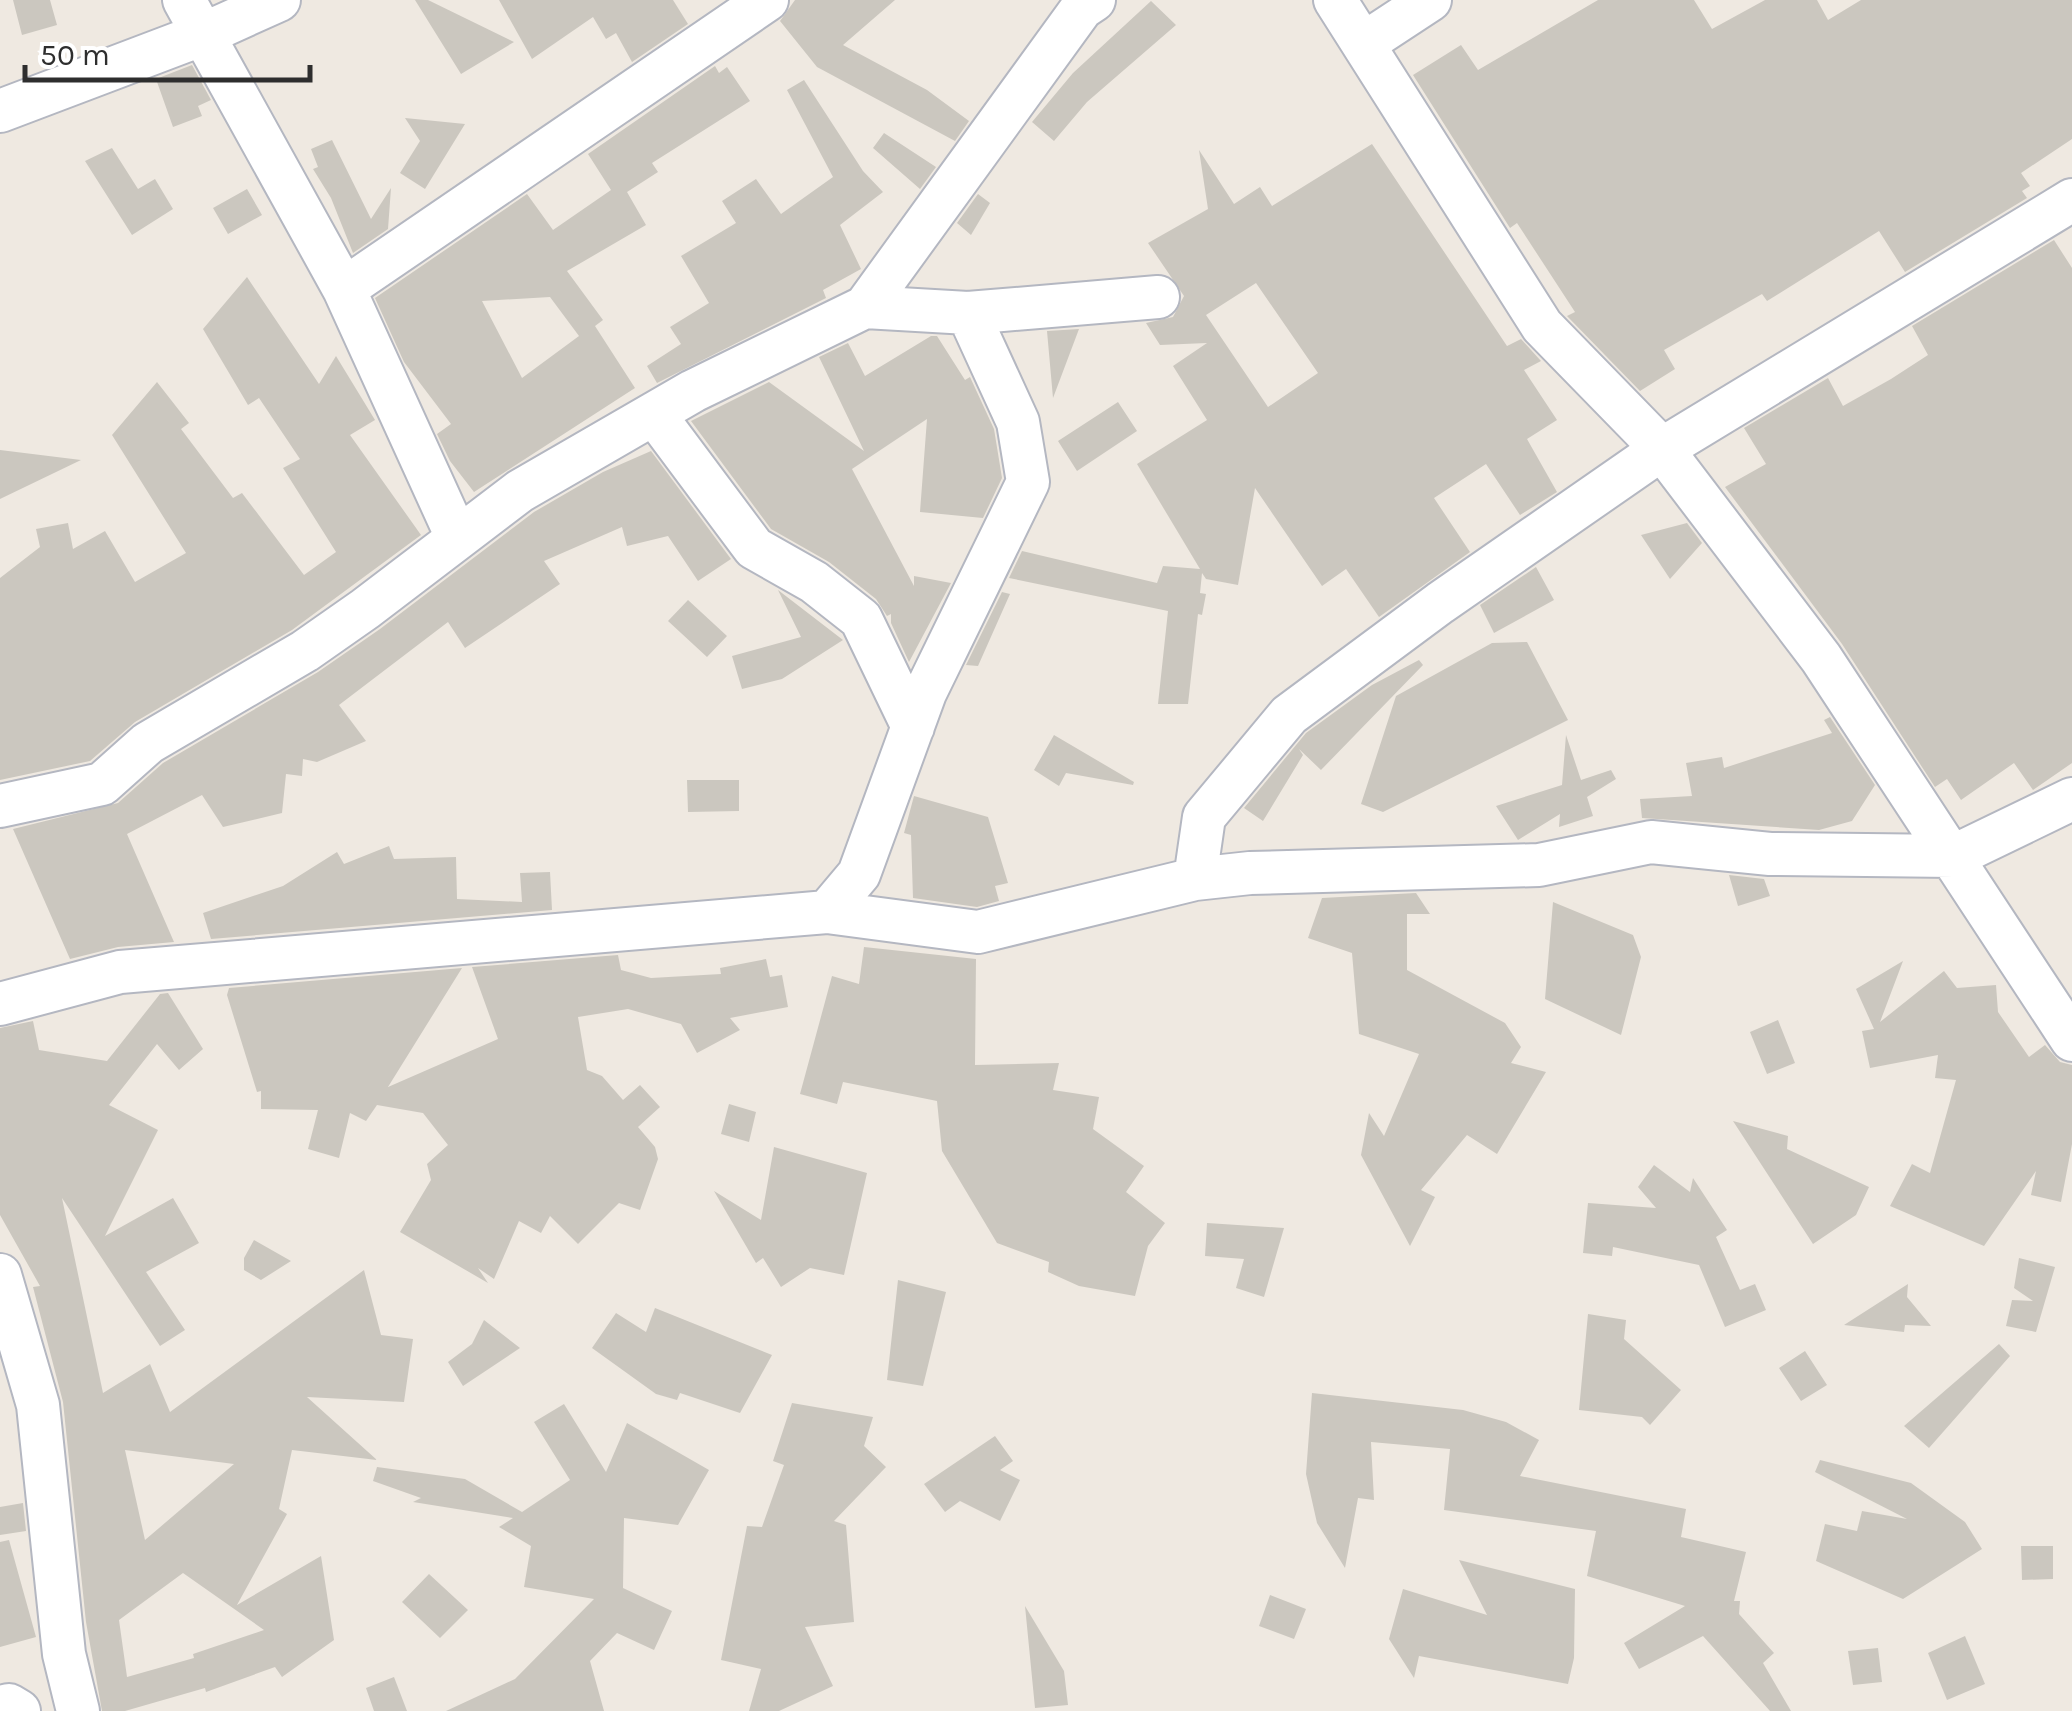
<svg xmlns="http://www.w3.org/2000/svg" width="2072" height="1711" font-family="Karla,sans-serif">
	<rect width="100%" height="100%" fill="#efe9e1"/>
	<path fill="#cbc7bf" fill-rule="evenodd" d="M13,0h37l7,25 -35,10z
		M415,0h13l86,42 -53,32z
		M499,0h174l15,24 -56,38 -16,-29 -10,6 -13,-22 -61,42z
		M795,0h100l-52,45 84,45 42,31 -14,20 -138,-74 -37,-46z
		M1598,0h96l18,29 53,-29h52l11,20 33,-20h211v139l-51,34 9,13 -8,5 5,7 -122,74 -26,-41 -112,70 -5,-7 -98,56 11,19 -35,22 -73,-75 8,-4 -58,-89 -7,5 -97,-153 48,-30 17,25z
		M1151,1l25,24 -89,77 -33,39 -22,-19 41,-49z
		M192,65l19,35 -13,6 4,10 -29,11 -17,-48z
		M715,66l4,7 8,-6 23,34 -98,62 6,9 -31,20 19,33 -79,46 36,49 -8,6 40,62 -161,104 -24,-31 -13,-27 14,-10 -47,-62 -29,-64 152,-104 26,36 58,-40 -23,-36zM550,297l29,39 -57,42 -40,-77z
		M804,80l59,91 20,21 -43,33 21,44 -38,21 3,8 -169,85 -10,-17 34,-22 -11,-17 39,-24 -28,-47 55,-33 -14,-22 34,-22 25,35 52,-37 -46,-87z
		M405,118l60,6 -40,65 -25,-16 20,-32z
		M884,133l52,34 -16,22 -47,-41z
		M332,140l39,79 20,-31 -3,41 -35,24 -22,-55 -18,-29 5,-2 -7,-18z
		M1372,144l135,202 14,-7 20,22 -17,9 33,50 -30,19 30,53 -37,23 -34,-51 -52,34 36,54 -91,65 -33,-48 -24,17 -67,-98 -17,97 -32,-6 -4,-6 -2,20 6,1 -4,21 -4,-1 -10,90h-30l10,-93 -159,-33 13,-27 135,32 6,-17 37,3 -63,-105 70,-44 -34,-54 34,-23 -47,2 -14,-22 27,-6 11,-21 -36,-53 60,-34 -9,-59 35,54 26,-17 12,19zM1256,283l62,90 -50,34 -62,-92z
		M112,148l26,41 17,-10 18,30 -41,26 -47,-74z
		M247,189l15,26 -34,19 -15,-26z
		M978,194l12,9 -19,32 -14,-12z
		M2054,240l18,28v495l-39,27 -19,-27 -53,37 -14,-21 -12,8 -93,-143 -117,-157 41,-23 -22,-36 84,-50 15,28 48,-27 37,-24 -16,-29z
		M247,277l72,107 17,-28 39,64 -25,15 71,100 -129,95 -157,92 -45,39 -90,19v-202l40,-31 -4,-18 32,-6 5,26 32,-18 30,51 51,-29 -74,-118 45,-53 32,41 -8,6 52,69 9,-5 62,82 32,-23 -53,-84 17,-9 -41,-61 -11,7 -45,-76z
		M1079,329l-26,69 -6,-67z
		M931,336h6l28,44 5,-3 24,52 8,49 -19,40 -63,-6 7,-93 -75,50 62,117v-10l37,7 -42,79 -18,-39v-9l-4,2 -11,-17 -47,-37 -58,-33 -80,-108 78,-39 95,69 -45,-94 29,-14 17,33z
		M1118,402l19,29 -60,40 -19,-30z
		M0,450l81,10 -81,39z
		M651,451l80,108 -33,22 -30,-45 -41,10 -5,-19 -78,34 16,23 -95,64 -17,-26 -109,83 27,36 -49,21 -14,-3 -1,17 -16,-2 -4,39 -59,14 -21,-32 -75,39 47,108 -56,5 -48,12 -57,-130 105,-26 45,-40 155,-91 62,-43 154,-117 69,-40z
		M1687,523l15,20 -32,36 -29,-44z
		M1536,567l18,33 -60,33 -14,-28z
		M778,590l65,50 -61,39 -40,10 -10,-33 69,-19z
		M1002,592l8,2 -32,72 -12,-1z
		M688,600l39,36 -20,21 -39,-36z
		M1527,642l41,78 -185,92 -22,-8 35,-108 96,-53z
		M1419,660l4,5 -102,105 -22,-21 4,6 -40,66 -19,-13 62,-75 66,-48z
		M1830,717l45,68 -23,36 -33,9 -177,-12 -2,-19 52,-3 -6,-33 36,-6 2,11 108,-35 -8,-13z
		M1054,735l80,47 -1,3 -67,-12 -7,13 -25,-16z
		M1566,735l15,45 30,-10 5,9 -29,18 6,19 -34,11 1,-13 -42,26 -22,-34 66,-21z
		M687,780h52v31l-51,1z
		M914,796l74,21 20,66 -13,3 4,15 -22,6 -64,-9 -2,-63 -7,-2z
		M389,846l5,13 62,-2 1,42 65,3 -2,-29 30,-1 2,38 -341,29 -8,-26 80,-27 54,-34 7,12z
		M1729,875l35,4 6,17 -32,10z
		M1416,893l14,21h-23v56l98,53 16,24 -10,16 35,9 -49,82 -30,-19 -46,55 14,7 -25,49 -49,-91 8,-42 15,23 35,-82 -60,-20 -7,-81 -44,-15 14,-40z
		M1553,902l80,33 8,22 -20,78 -76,-36z
		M864,947l112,12 -1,106 84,-2 -6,27 46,7 -6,32 51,37 -18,26 39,31 -17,23 -13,50 -56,-10 -31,-14 1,-10 -52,-19 -55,-92 -5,-50 -94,-19 -6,22 -37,-10 32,-118 27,8z
		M618,955l3,15 30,8 70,-4 -1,-6 46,-9 4,18 12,-2 6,32 -58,11 10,12 -43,23 -16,-29 -53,-15 -50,8 9,53 15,6 21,24 17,-15 20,22 -22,20 17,20 3,12 -18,51 -21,-7 -41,41 -28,-28 -9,17 -22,-12 -25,58 -16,-11 10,15 -88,-51 31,-52 -4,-16 21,-19 -25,-32 -46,-8 -11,16 -16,-8 -11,45 -31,-9 10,-39 -57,-1v-18l-4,1 -30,-97 2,-7 233,-20 -74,119 110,-48 -26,-72z
		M1903,961l-23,61 64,-51 13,17 39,-3 2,27 31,45 16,-12 15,17 12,3v79l-11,58 -30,-7 5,-24 -52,75 -94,-40 22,-42 18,9 26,-93 -21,-2 3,-23 -68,13 -8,-37 12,-2 -18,-40z
		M168,993l35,56 -24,21 -22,-26 -48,61 49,25 -53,106 68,-38 26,45 -53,29 39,58 -25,16 -98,-148 41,195 47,-29 20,48 194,-142 17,65 32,4 -9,63 -97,-5 70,63 -85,-10 -13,59 8,5 -50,91 84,-49 13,84 -52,37 -7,-10 -69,25 -1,-4 -80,23h-23l-16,-89 -23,-220 -30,-115 7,-1 -40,-71v-187l33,-7 6,29 68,11 53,-67zM125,1450l109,14 -89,76zM183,1573l81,57 -71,24 1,4 -67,19 -8,-57z
		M1778,1020l17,43 -28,11 -17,-42z
		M729,1104l27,8 -7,30 -28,-8z
		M1733,1121l55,15 -1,13 82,38 -13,28 -43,29z
		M774,1147l93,26 -23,102 -34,-7 -29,19 -18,-29 -7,5 -42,-72 47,29z
		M1654,1165l36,27 3,-14 34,52 -11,7 24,53 15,-6 11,26 -41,17 -26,-62 -86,-18 -1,9 -29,-3 5,-50 68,5 -18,-21z
		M1207,1223l77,5 -20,69 -28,-9 8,-29 -39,-3z
		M254,1240l37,21 -30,19 -17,-10v-12z
		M2019,1258l36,9 -19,65 -30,-6 6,-26 21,1 -19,-13z
		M898,1280l48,12 -23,94 -36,-6z
		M1908,1284l-1,13 24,29 -26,-1 -1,7 -60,-7z
		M655,1308l117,47 -32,58 -60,-20 -3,7 -21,-6 -64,-46 24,-35 30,19z
		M1588,1314l38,6 -2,19 57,51 -31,35 -8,-8 -63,-7z
		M484,1320l36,28 -57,38 -15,-24 24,-18z
		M1999,1344l11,12 -81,92 -25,-22z
		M1805,1351l22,34 -26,16 -22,-33z
		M1312,1393l151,17 43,12 33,18 -19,36 166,33 -5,28 65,15 -12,49h6l-1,13 35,39 -11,10 28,48h-21l-67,-75 -64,33 -15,-26 61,-37 -98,-30 9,-45 -152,-21 6,-61 -79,-7 3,58 -16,-2 -13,70 -28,-45 -11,-49z
		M792,1403l81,14 -9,29 22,21 -52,54 12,4 8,97 -49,5 28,59 -54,25h-30l12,-42 -40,-9 26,-134 15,1 22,-62 -11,-4z
		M564,1404l42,68 21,-49 82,47 -31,55 -54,-7 -1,70 49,23 -18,39 -37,-17 -27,28 14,50h-158l69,-32 79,-80 -70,-12 7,-41 -32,-19 14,-9 -100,-16 8,-4 -48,-17 4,-14 88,12 57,33 48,-32 -36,-58z
		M995,1436l18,25 -13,9 20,10 -20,41 -40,-20 -15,11 -21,-28z
		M1820,1460l91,23 54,39 17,27 -79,50 -87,-38 9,-37 32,7 5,-20 45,8 -92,-47z
		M23,1503l3,28 -26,4v-28z
		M9,1540l27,97 -36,10v-105z
		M2021,1546h32v33l-31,1z
		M1459,1560l116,29 -1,69 -6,26 -149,-28 -5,22 -25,-39 14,-50 84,26z
		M429,1574l39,36 -28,28 -38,-36z
		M1270,1595l36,14 -12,30 -35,-13z
		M1025,1606l39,65 4,34 -33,3z
		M1965,1636l20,48 -38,16 -19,-47z
		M1878,1648l4,34 -29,3 -5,-34z
		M394,1677l13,34h-33l-8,-23z"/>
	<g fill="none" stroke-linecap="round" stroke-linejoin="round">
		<defs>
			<path id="street" d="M184,0l160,289 112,246
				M1335,0l207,326 120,123 159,209 251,382
				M1363,44l67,-44
				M0,111l206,-78 73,-33
				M344,289l423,-289
				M865,307l103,6 190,-16
				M654,414l100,134 60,34 47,37 52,108
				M0,806l102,-22 46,-41 157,-92 60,-42 155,-118 173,-100 172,-84 217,-299 12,-8
				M1195,879l9,-62 85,-102 151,-112 222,-154 410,-249
				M827,912l32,-38 66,-181 103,-211 -10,-60 -50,-109
				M0,1004l120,-32 707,-60 151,20 217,-53 55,-6 289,-8 112,-23 119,12 184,2 118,-57
				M0,1275l38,130 26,249 14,57
				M0,1707l9,-2 10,6"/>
		</defs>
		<use href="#street" stroke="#b4b7c1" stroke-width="46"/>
		<use href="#street" stroke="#fff" stroke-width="42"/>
	</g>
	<path d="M25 65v15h285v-15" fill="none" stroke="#2e2e2e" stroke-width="5"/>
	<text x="40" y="65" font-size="30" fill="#2e2e2e" stroke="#ffffff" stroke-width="8" paint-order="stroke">50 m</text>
</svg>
